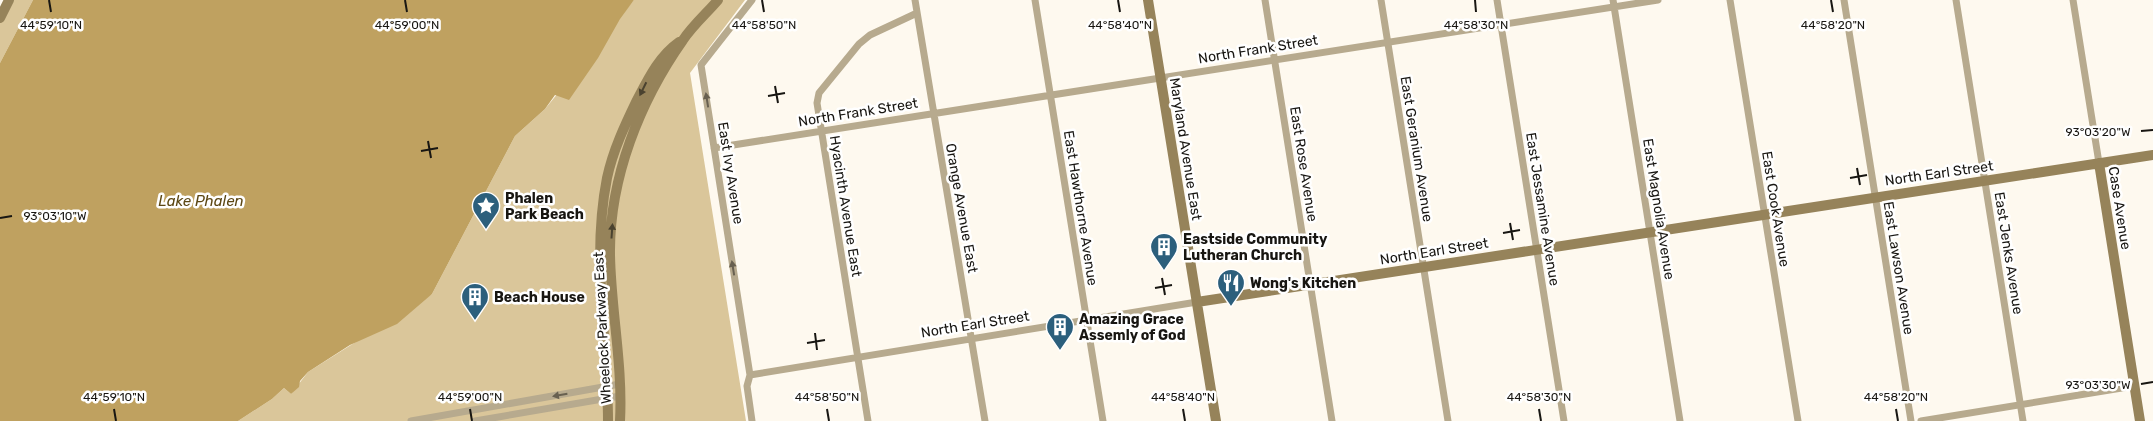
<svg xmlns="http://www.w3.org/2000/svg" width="2153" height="421" font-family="Rubik,sans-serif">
	<rect width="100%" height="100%" fill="#fef9ef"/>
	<path fill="#dac69a" d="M5,0h28l-33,63v-52z
		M634,0h111l-55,73 56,348h-508l34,-22 12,-11 7,6 17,-22 124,-78 83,-158 30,-27z"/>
	<path fill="#bfa160" d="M33,0h601l-14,19 -22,39 -29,42 -14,-5 -10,14 -30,27 -83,158 -35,30 -47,21 -42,27 -8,9 -1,6 -8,7 -7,-6 -12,11 -34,22h-238v-358z"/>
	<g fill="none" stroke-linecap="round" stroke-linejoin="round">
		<path stroke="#b7aa8e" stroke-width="7" d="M752,0l-51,65 49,310 -3,11 5,35
			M915,0l70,421
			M1035,0l68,421
			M1265,0l67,421
			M1381,0l67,421
			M1497,0l67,421
			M1613,0l67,421
			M1730,0l68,421
			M1844,0l67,421
			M1956,0l67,421
			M2073,0l26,163
			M714,148l944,-148
			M750,375l447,-73
			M411,421l209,-37
			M475,421l145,-25
			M868,421l-51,-318 2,-10 40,-49 11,-9 47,-22
			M1921,421l213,-35"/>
		<path stroke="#96835a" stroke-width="10" d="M1148,0l68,421
			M0,18l9,-18
			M2099,163l41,258
			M1197,302l956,-147
			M608,421c0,-81 -17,-162 -1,-243 6,-28 18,-53 30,-78 11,-21 22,-44 42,-58
			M620,421c3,-55 -9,-111 -10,-166 -1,-77 30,-154 73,-215 10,-15 24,-27 35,-40"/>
	</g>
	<defs><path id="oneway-solid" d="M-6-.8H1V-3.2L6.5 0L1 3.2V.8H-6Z" transform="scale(1.25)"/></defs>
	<g fill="#4a422f">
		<use href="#oneway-solid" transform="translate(643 89) rotate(116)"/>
		<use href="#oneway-solid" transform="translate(612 231) rotate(-86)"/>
	</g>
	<g fill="#686050">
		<use href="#oneway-solid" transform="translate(707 100) rotate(-99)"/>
		<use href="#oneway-solid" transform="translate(733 268) rotate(-99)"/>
		<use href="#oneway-solid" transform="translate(560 395) rotate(170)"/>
	</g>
	<path fill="none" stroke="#181612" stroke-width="2" d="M49,0l2,12M405,0l2,12M762,0l2,12M1118,0l2,12M1475,0l1,12M1831,0l2,12M775,86l3,17M768,96l17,-3M2141,131l12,-1M428,141l3,17M421,151l17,-3M1857,168l3,17M1850,178l17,-3M0,218l12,-2M1510,223l3,17M1503,233l17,-3M1162,278l3,17M1155,288l17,-3M815,333l2,17M807,343l18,-3M2141,384l12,-2M114,409l2,12M470,409l2,12M827,409l2,12M1183,409l2,12M1539,409l2,12M1896,409l2,12"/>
	<defs>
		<symbol id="sight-pin" viewBox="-11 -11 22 30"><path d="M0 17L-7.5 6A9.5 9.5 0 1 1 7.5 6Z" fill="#2c5f7c" stroke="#fff"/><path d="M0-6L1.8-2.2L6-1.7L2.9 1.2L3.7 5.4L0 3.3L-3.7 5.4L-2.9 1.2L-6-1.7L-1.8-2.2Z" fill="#fff"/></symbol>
		<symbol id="building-pin" viewBox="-11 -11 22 30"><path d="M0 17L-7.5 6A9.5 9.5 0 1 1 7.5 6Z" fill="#2c5f7c" stroke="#fff"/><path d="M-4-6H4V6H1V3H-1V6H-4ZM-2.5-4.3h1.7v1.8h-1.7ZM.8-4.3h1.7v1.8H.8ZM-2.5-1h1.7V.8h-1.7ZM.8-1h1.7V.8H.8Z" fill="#fff"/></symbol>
		<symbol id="restaurant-pin" viewBox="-11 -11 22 30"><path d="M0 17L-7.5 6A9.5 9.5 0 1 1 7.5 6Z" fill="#2c5f7c" stroke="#fff"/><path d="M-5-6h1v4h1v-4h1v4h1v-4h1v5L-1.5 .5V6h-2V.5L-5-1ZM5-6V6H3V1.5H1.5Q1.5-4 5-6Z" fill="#fff"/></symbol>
	</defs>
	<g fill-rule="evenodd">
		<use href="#sight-pin" x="470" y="190" width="32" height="43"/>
		<use href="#building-pin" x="1148" y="231" width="32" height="43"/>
		<use href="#restaurant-pin" x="1215" y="267" width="32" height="43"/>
		<use href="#building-pin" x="459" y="281" width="32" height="43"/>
		<use href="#building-pin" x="1044" y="311" width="32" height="43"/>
	</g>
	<g text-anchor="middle" stroke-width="5" stroke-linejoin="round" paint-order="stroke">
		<g font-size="14" fill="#181612" stroke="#fff">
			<text transform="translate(1258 49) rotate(-9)" y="5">North Frank Street</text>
			<text transform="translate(858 112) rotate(-9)" y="5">North Frank Street</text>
			<text transform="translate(1186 149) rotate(81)" y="5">Maryland Avenue East</text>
			<text transform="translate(1417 149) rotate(81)" y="5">East Geranium Avenue</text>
			<text transform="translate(1304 164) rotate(81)" y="5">East Rose Avenue</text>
			<text transform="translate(731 173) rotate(81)" y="5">East Ivy Avenue</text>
			<text transform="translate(1939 173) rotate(-8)" y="5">North Earl Street</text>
			<text transform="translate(846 206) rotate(81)" y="5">Hyacinth Avenue East</text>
			<text transform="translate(962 208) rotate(80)" y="5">Orange Avenue East</text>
			<text transform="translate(1081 208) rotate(81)" y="5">East Hawthorne Avenue</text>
			<text transform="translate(2120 208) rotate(81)" y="5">Case Avenue</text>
			<text transform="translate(1543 209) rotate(81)" y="5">East Jessamine Avenue</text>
			<text transform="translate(1659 209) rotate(81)" y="5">East Magnolia Avenue</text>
			<text transform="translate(1776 209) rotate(81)" y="5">East Cook Avenue</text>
			<text transform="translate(1434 251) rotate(-9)" y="5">North Earl Street</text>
			<text transform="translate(2009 253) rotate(81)" y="5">East Jenks Avenue</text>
			<text transform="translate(1899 268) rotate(81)" y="5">East Lawson Avenue</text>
			<text transform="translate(975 324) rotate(-9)" y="5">North Earl Street</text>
			<text transform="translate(602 328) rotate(-93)" y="5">Wheelock Parkway East</text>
		</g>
		<g font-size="14" font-weight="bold" fill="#181612" stroke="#fff" text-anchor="start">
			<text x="505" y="203">Phalen<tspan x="505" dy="16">Park Beach</tspan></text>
			<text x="1183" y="244">Eastside Community<tspan x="1183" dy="16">Lutheran Church</tspan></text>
			<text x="1250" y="288">Wong's Kitchen</text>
			<text x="494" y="302">Beach House</text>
			<text x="1079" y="324">Amazing Grace<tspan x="1079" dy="16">Assemly of God</tspan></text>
		</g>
		<g font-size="15" font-style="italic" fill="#5c4713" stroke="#fff">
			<text x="201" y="206">Lake Phalen</text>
		</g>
	</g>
	<g font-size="12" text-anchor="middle" fill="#181612" stroke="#fff" stroke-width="5" stroke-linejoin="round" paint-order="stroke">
		<text x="51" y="29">44°59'10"N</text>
		<text x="407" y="29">44°59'00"N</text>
		<text x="764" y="29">44°58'50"N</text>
		<text x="1120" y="29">44°58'40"N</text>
		<text x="1833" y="29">44°58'20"N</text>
		<text x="1476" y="29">44°58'30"N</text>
		<text x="2098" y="136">93°03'20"W</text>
		<text x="55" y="220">93°03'10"W</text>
		<text x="2098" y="389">93°03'30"W</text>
		<text x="114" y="401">44°59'10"N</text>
		<text x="470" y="401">44°59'00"N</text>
		<text x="827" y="401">44°58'50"N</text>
		<text x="1183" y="401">44°58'40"N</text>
		<text x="1539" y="401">44°58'30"N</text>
		<text x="1896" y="401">44°58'20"N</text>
	</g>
</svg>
